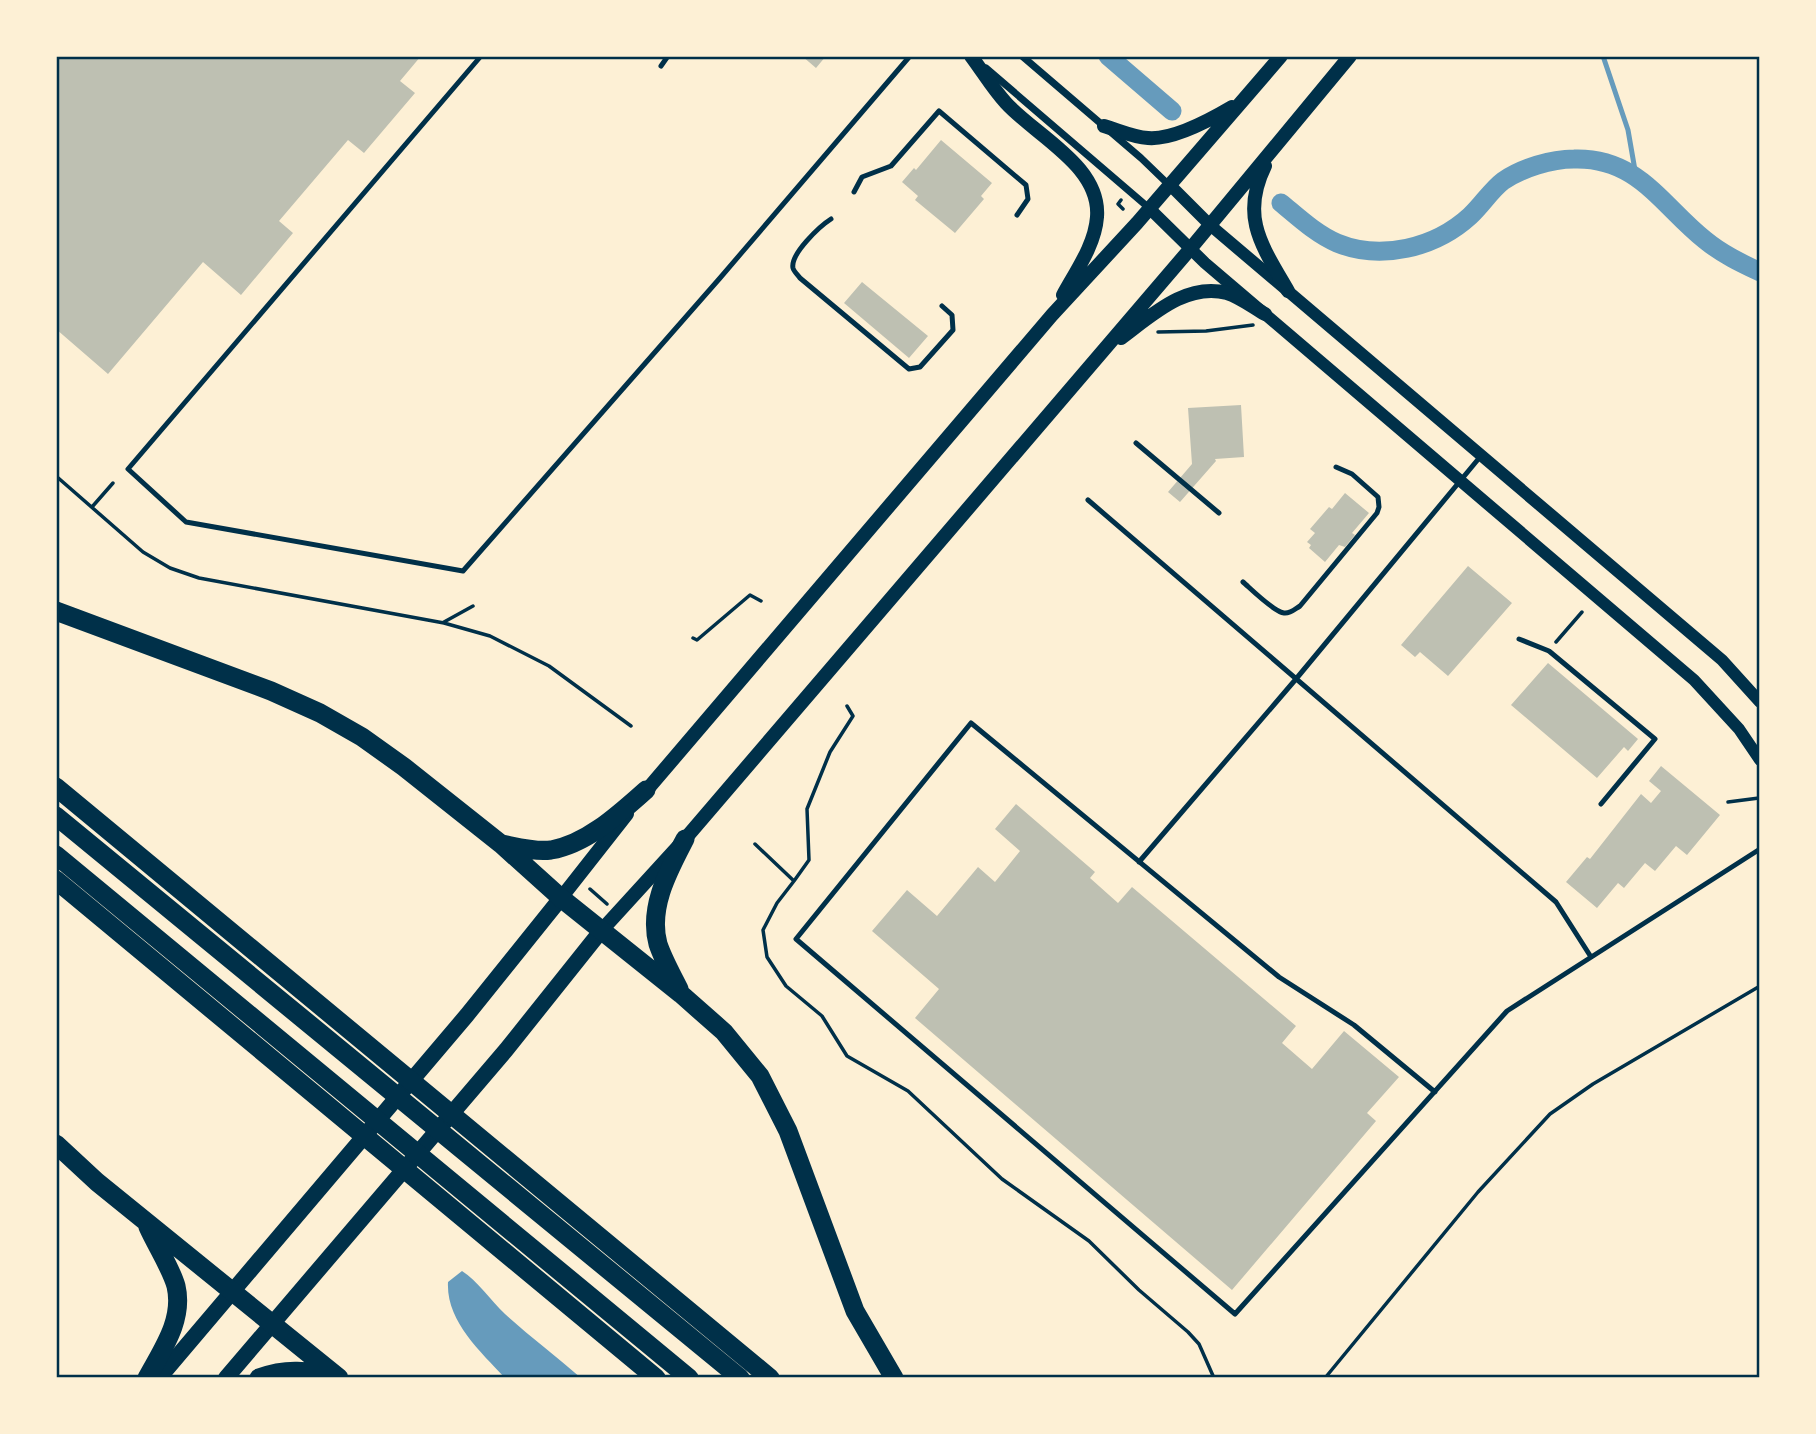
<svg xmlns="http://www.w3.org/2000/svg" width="1816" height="1434" font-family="Commissioner,sans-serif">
	<rect width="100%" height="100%" fill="#fdf0d5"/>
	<path fill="#669bbc" d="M462,1271c15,9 29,30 43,43 24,22 51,42 76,64h-76c-25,-27 -59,-57 -57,-96z"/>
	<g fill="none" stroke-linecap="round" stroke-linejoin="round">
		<path stroke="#669bbc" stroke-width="5" d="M1603,56l25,74 8,46"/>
		<path stroke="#669bbc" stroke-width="19" d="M1108,56l64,55
			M1281,203c17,14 35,31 56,40 44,18 98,5 133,-27 12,-11 21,-26 33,-35 19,-13 48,-22 71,-22 64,-2 88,47 131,81 17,14 36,23 55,32"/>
	</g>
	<path fill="#bec0b2" d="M56,56h365l-21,25 15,12 -51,60 -16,-13 -69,81 14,12 -52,62 -38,-33 -95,112 -52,-45z
		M802,56h24l-10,12z
		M941,140l51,43 -11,13 3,3 -29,34 -40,-33 3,-4 -16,-14 12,-14 2,2z
		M862,282l66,54 -19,22 -65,-55z
		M1241,405l3,52 -29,2 1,2 -36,41 -12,-10 24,-28 -4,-56z
		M1345,493l24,20 -17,20 3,2 -10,12 -6,-2 -14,17 -16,-14 2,-3 -4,-3 8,-9 -5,-4 19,-22 3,2z
		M1468,566l44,37 -64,73 -28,-24 -5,5 -14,-12z
		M1548,663l90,76 -10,12 -4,-4 -27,31 -86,-73z
		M1661,766l59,49 -33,40 -11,-9 -21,25 -10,-8 -21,25 -6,-5 -21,25 -31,-26 21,-25 3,2 51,-65 10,9 10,-12 -12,-10z
		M1016,804l79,68 -5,6 28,25 14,-16 164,139 -14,17 30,26 32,-38 55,46 -32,36 9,8 -144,169 -317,-272 24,-29 -67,-58 35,-41 30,26 41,-49 17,15 25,-31 -25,-22z"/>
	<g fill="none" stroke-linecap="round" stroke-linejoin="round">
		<path stroke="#003049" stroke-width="3.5" d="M1121,200l-3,4 5,5
			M1158,332l48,-1 47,-6
			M56,476l87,76 27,16 29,10 245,45 46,13 59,30 82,60
			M92,507l21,-24
			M444,622l29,-16
			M693,638l4,2 53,-45 11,6
			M1556,642l26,-30
			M1728,802l31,-4
			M755,844l39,37 -17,22 -14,27 4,27 19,29 36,30 25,40 61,35 94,88 87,62 50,49 49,42 11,12 15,34
			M794,881l15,-21 -2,-51 23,-57 23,-36 -6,-10
			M590,889l17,15
			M56,1375l3,3
			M1325,1378l153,-186 72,-78 43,-30 167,-98"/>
		<path stroke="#003049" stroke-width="5" d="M481,56l-353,413 58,53 277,49 257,-293 190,-222
			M661,66l7,-10
			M854,192l8,-15 29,-11 48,-55 87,74 2,14 -11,16
			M831,219c-11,7 -41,35 -38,49 1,4 5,7 7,10l109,91 11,-2 33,-37 -1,-15 -10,-9
			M1136,443l83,70
			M1088,500l468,402 35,55
			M1243,582c8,7 31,30 41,31 6,1 11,-4 16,-7l77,-93 2,-6 -1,-10 -26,-23 -16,-7
			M1519,639l30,12 106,88 -54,65
			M1139,862l157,-183 184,-222
			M1435,1092l-81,-67 -75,-48 -308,-254 -175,216 439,375 272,-303 253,-162"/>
		<path stroke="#003049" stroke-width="7" d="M1022,56l119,102 28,27
			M986,68l163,140"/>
		<path stroke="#003049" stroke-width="12" d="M1170,185l40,40 512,435 38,42
			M1150,209l55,54 489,417 45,49 21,31"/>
		<path stroke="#003049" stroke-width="14" d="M971,56c12,16 22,33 35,47 30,33 95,63 91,114 -2,28 -21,54 -34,78
			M1104,126c14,4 29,11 44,12 24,2 62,-18 84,-31
			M1265,166c-25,51 -3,80 23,125
			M1121,338c30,-22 65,-56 106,-45 13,4 26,14 38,21
			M640,798l412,-483 85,-92 144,-167
			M561,898l66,-84
			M601,931l84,-92 506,-591 159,-192"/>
		<path stroke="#003049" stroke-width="16" d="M159,1378l308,-363 94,-117
			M226,1378l280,-328 95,-119"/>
		<path stroke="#003049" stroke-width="19" d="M56,611l215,80 49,22 42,24 42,30 97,77 60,54 120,96 43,38 36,44 28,55 67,180 39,67
			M56,787l714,591
			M56,816l684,562
			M502,844c15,3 33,8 49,6 36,-6 69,-37 95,-60
			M56,855l633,523
			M56,880l600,498
			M679,989c-7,-14 -16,-30 -21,-45 -10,-37 11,-74 27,-105
			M56,1144l41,38 242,196
			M147,1378c15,-28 37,-58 29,-92 -5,-18 -20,-41 -28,-59
			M259,1378c27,-10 49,-8 76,0"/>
	</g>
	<rect width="1816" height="1434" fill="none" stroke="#fdf0d5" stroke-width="116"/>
	<rect x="58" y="58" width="1700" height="1318" fill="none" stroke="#003049" stroke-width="2.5"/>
</svg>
